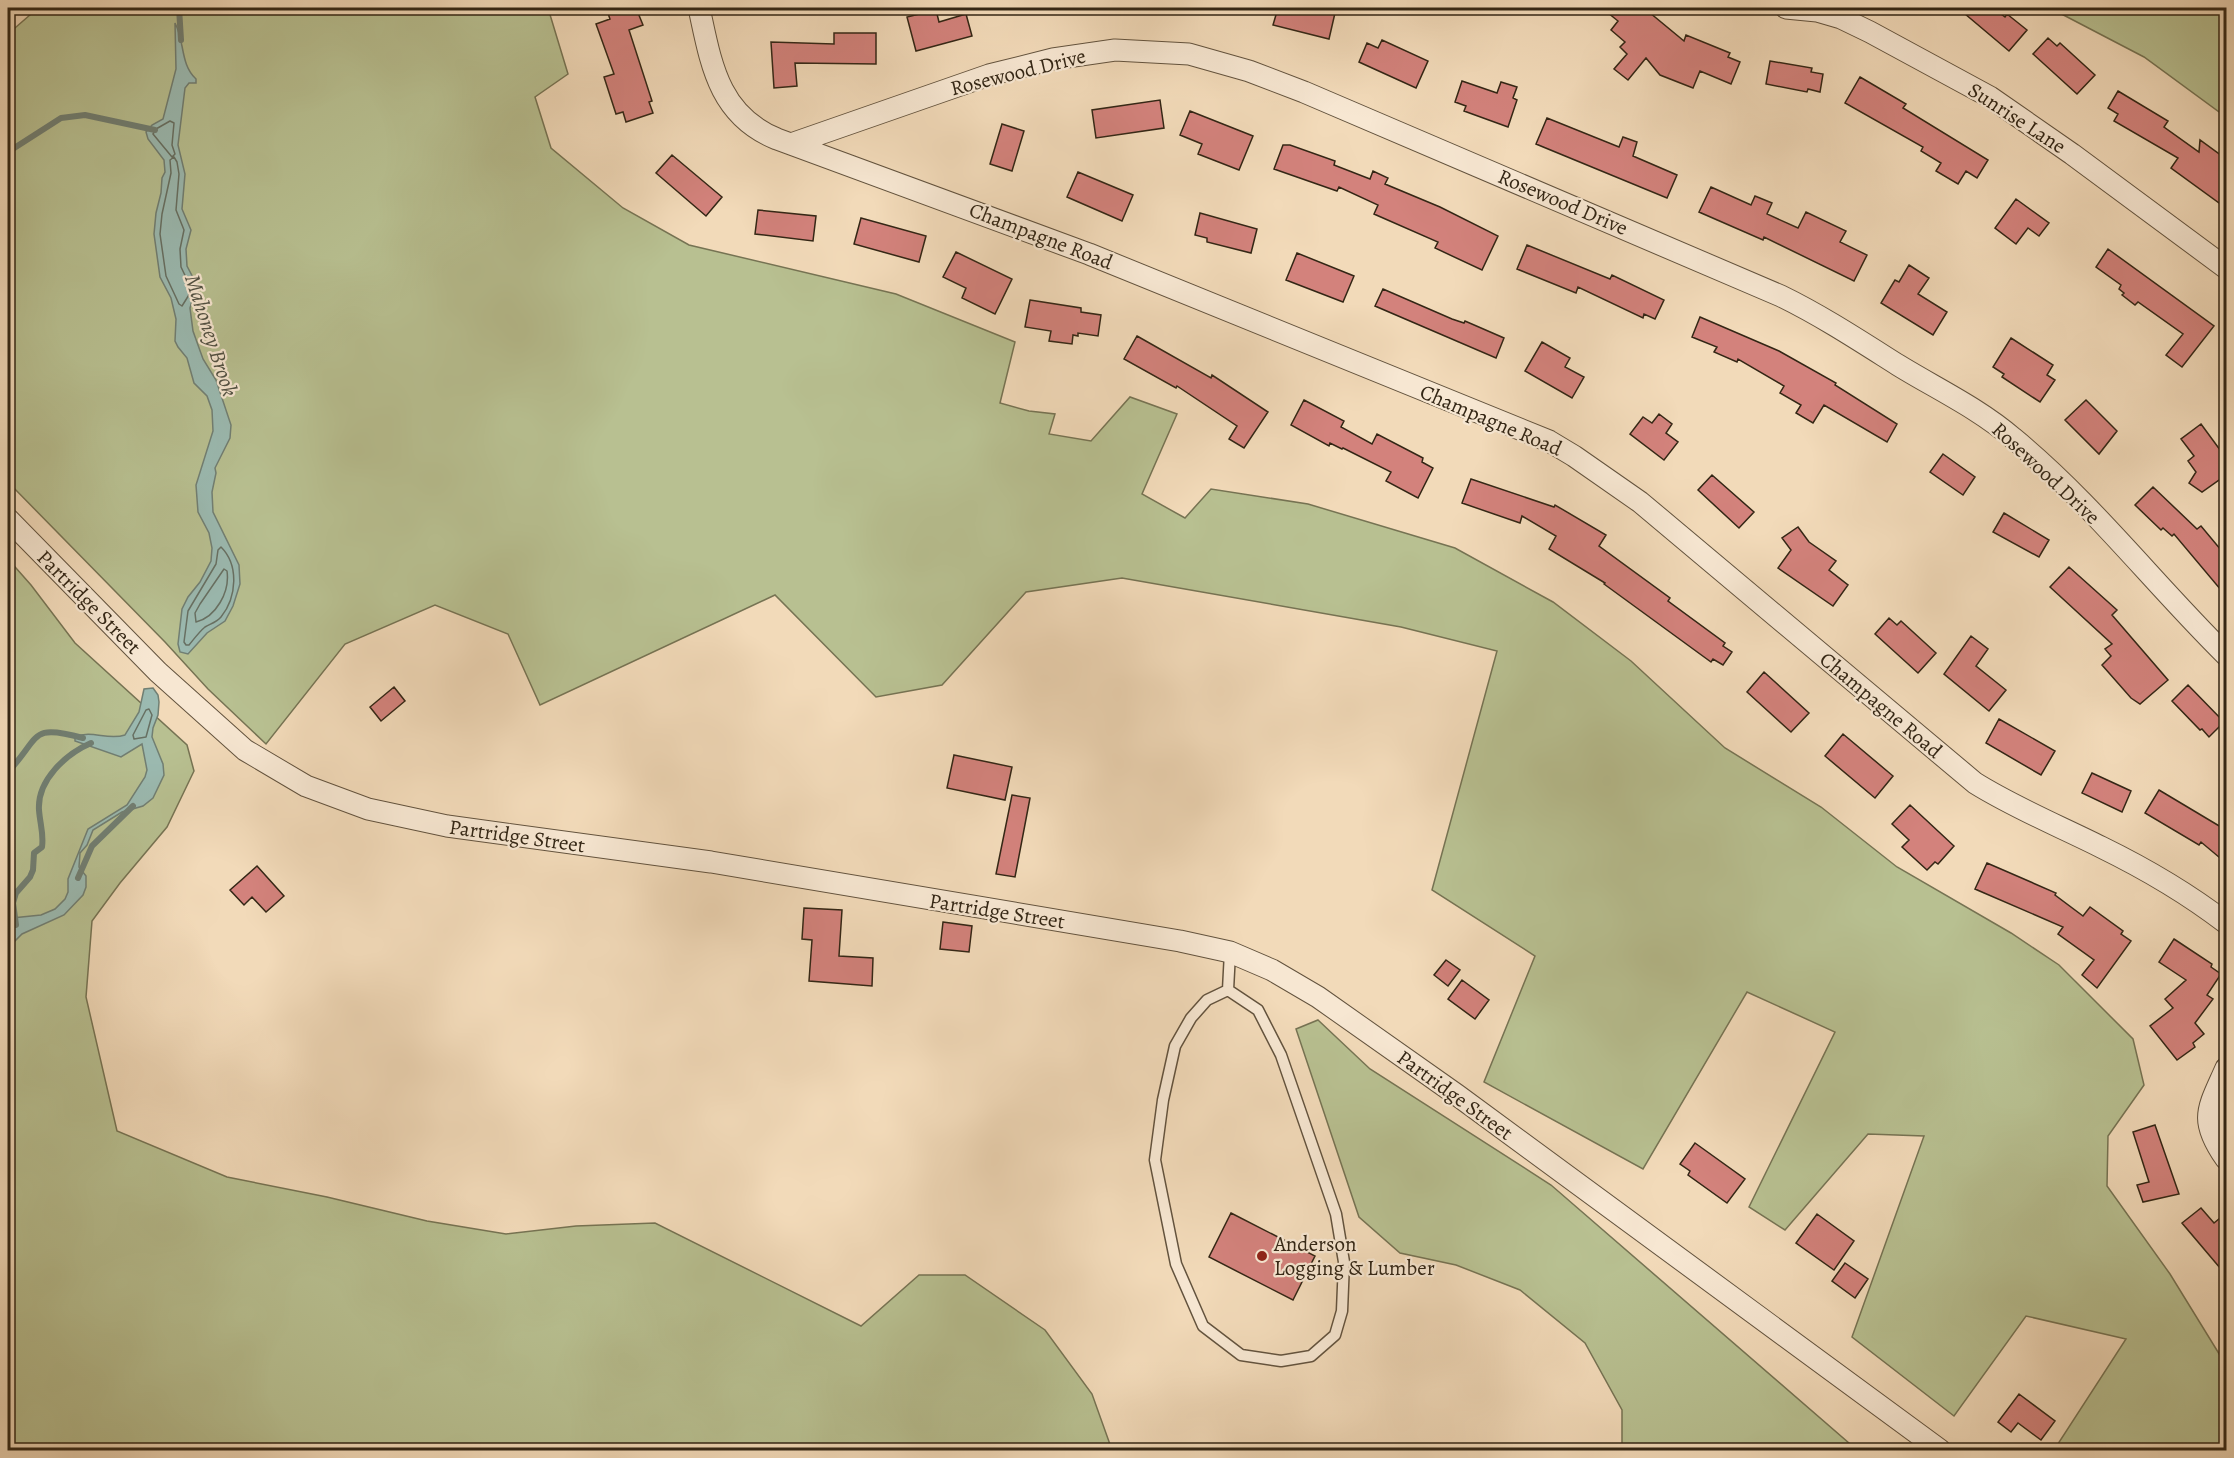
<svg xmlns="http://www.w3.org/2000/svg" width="2234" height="1458" font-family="Alegreya,serif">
	<rect width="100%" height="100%" fill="#f2dab9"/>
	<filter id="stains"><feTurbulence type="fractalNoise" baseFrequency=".00333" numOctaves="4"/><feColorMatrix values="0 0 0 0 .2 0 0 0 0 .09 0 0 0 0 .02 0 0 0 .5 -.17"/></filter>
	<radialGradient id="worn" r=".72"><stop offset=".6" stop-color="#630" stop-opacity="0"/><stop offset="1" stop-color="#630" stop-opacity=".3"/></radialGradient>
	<path fill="#b8c091" stroke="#767353" stroke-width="1.5" d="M38,8h510l20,66 -33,23 16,51 72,60 66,37 207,49 119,48 -15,61 29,8 26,3 -6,20 42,7 39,-44 47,17 -35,80 43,24 26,-29 97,15 147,44 98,54 78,59 94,87 96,59 76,60 114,66 48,32 74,74 11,46 -36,51 -1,50 63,88 56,91v85h-172l72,-111 -100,-23 -72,100 -102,-79 72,-201 -56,-2 -83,96 -36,-23 86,-175 -88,-40 -104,177 -159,-87 51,-126 -103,-66 65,-239 -96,-24 -279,-49 -96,14 -84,93 -66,12 -101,-102 -235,110 -32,-71 -73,-29 -90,39 -79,100 -58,-55 -43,-47 -157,-160v-448z
		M2050,8h176v109l-82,-60z
		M8,559l23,26 44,58 112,102 7,26 -27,56 -47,56 -28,38 -6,76 31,134 110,46 100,20 100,24 79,13 70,-8 79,-3 206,103 58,-51h46l80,55 47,64 20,56h-1104z
		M1318,1020l52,49 181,116 306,265h-235v-40l-37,-67 -65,-53 -64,-25 -56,-12 -41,-36 -63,-188z"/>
	<path fill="#9bbab1" stroke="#717f73" stroke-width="1.5" d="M175,23c10,19 5,41 21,56v4h-7l-4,5 -7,57 7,29 -3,35 9,21 -5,19 1,17 11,21v9l-6,5 -2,7 3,23 10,28 13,21 15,45 -1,13 -15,30 1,5 -4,19 1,20 26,53 1,19 -7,22 -8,15 -18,12 -19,21 -8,-2 -2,-8 4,-35 6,-12 12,-15 11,-21 1,-13 -3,-15 -11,-21 -2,-27 17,-54 -1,-21 -5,-14 -13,-13 -7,-25 -9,-11 -3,-6 1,-22 -5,-21 -11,-21 -6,-43 2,-21 5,-20 1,-15 3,-6 -1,-12 -16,-21 -2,-7 6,-7 11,-6 13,-50z
		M153,688l5,7 1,7 -1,13 -5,13 -1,9 11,27 1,11 -11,23 -10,8 -21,6 -29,18 -6,15 -7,8 -1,14 7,9v11l-3,8 -19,20 -42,19 -14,14v-25l4,-5 29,-3 14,-6 10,-10 3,-7v-13l20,-50 39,-24 18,-28 2,-7 -5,-26 -21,13 -46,-16v-4c17,-8 32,4 50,-2l14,-23 5,-23z"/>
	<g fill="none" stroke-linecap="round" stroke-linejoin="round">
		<path stroke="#677063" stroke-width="1.5" d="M170,121l4,2 -2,22 3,9 -3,3 -19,-23 3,-5z
			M174,157l3,5 2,12 -3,36 8,20 -4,19 1,18 11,23 -10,16 -3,-2 -13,-28 -6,-42 2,-20 9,-41 -1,-13z
			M221,547c18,18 16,50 0,70 -4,5 -11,7 -16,10 -6,5 -11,12 -16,18h-3l-2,-3 4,-31 28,-47 2,-14z
			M224,569l3,2c3,21 -11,46 -31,51l-1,-9 5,-9z
			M149,709l3,6 -6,22 -12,2 -1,-4 13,-25z"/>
		<path stroke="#717f73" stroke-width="6" d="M179,8l2,32
			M8,152l53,-34 24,-3 70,15
			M8,772c33,-35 21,-49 75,-34
			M78,878l14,-32 41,-40
			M16,925l-3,-22 3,-10 14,-16 3,-7 1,-17 8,-6c2,-13 -2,-23 -3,-37 -2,-30 27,-56 52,-67"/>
	</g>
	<path fill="#d3827c" stroke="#332615" stroke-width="1.5" d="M606,8h30l7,17 -14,5 23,71 -3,1 4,11 -27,9 -3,-10 -7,2 -12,-37 10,-3 -18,-50 14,-5z
		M1278,8h34l23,5 -6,26 -56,-14z
		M1602,8h42l40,33 2,-6 44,18 -2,4 12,5 -9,22 -31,-13 -7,17 -33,-13 -14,-17 -18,22 -14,-11 13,-15 -7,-7 5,-5 -14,-12 7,-9z
		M1958,8h35l12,9 2,-3 20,16 -18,21z
		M936,10l3,12 27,-8 6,22 -56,15 -9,-34z
		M834,33h42v31l-81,-1 2,23 -23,2 -3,-46 63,2z
		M2048,38l9,8 3,-3 35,32 -18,19 -44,-40z
		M1382,40l46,21 -12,27 -57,-26 8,-19 11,5z
		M1770,61l42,7 -1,4 12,2 -3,18 -12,-3 -1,3 -41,-8z
		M1860,77l46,27 -3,4 85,52 -11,18 -11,-7 -8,13 -22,-13 5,-8 -20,-12 2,-4 -78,-44z
		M1462,81l35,12 4,-11 16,5 -4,11 4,2 -9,27 -44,-16 2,-5 -11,-4z
		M2118,91l50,30 -4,6 35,25 1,-12 26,19v49l-55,-40 7,-10 -64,-37 4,-7 -10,-6z
		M1160,100l4,28 -68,10 -4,-28z
		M1190,111l63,25 -14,34 -41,-16 4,-10 -22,-9z
		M1547,118l72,29 4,-10 14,5 -4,14 44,19 -10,23 -131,-54z
		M1002,124l22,7 -12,40 -22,-7z
		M1283,145h7l45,16 -1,4 36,14 3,-8 15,7 -3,6 55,23 58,29 -16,34 -47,-22 3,-6 -64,-28 4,-9 -39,-18 -2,4 -63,-22z
		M672,155l50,42 -16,19 -50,-43z
		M1078,172l55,23 -11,26 -55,-24z
		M1711,187l40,18 4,-9 17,7 -5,11 31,14 8,-16 40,19 -6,11 27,13 -13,26 -90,-44 -1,3 -64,-28z
		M2016,199l33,24 -10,13 -11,-8 -12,16 -21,-16z
		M758,210l58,6 -3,25 -58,-7z
		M1200,213l57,16 -6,24 -44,-11v-4l-12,-3z
		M861,218l65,18 -7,26 -65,-18z
		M1527,245l83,34 2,-4 52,25 -9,19 -11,-5 -1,4 -65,-31 -2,6 -59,-24z
		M2108,249l106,77 -32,41 -16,-12 17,-21 -45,-32 -3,3 -13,-10 2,-2 -5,-4 2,-4 -25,-18z
		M956,252l56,27 -17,35 -33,-16 4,-10 -23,-11z
		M1297,253l57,23 -11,26 -57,-22z
		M1909,265l20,13 -11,16 29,18 -14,23 -52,-32 14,-23 4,2z
		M1383,289l69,30 12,4 1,-2 39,17 -8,20 -121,-52z
		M1030,300l51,8v4l20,3 -3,21 -20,-3v3l-5,-1 -1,9 -23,-3 2,-10 -26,-4z
		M1700,317l79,34 57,32 -1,2 62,39 -10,18 -63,-37 -11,18 -17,-10 5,-8 -21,-12 4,-7 -46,-27 -1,3 -23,-10 3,-5 -25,-10z
		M1137,336l74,42 1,-3 56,37 -24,36 -15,-9 8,-13 -60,-40 -1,2 -52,-29z
		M2011,338l42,27 -6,10 8,5 -15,22 -38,-25 2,-3 -11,-7z
		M1542,342l28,16 -5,9 19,10 -12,21 -47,-27z
		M1304,400l40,21 -3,6 31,17 5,-10 46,24 -1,4 11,6 -15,30 -32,-17 5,-9 -48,-24 -1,1 -12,-6 -1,3 -38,-21z
		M2086,400l31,31 -18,23 -34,-34z
		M1659,414l13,10 -6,9 12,9 -14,18 -34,-26 13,-17 9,6z
		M2201,424l25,34v17l-24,17 -13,-9 7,-11 -8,-11 6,-5 -13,-17z
		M1943,454l32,23 -12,18 -33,-23z
		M1712,475l42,37 -15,16 -41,-38z
		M1471,479l83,28 1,-2 51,30 -7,11 71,52 -2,3 57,42 -2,3 9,6 -9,13 -10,-6 -2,3 -107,-78 1,-1 -56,-34 7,-13 -34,-20 -2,7 -58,-20z
		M2153,487l44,42 4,-3 25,30v40l-52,-62 -2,2 -9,-8 -2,2 -26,-25z
		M2004,513l45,27 -10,17 -46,-25z
		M1798,527l11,15 27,19 -7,9 19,15 -15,21 -55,-38 13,-18 -9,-12z
		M2069,567l48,43 -5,5 56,65 -28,24 -9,-6 -29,-33 9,-9 -6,-7 7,-5 -62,-57z
		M1889,618l8,7 4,-4 35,32 -18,20 -43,-39z
		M1971,636l17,13 -12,17 30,24 -17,21 -45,-37z
		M1764,672l45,41 -18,19 -44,-40z
		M2188,685l36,37 -15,15 -7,-8 -2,1 -28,-29z
		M394,687l11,14 -24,20 -11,-14z
		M1999,719l56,32 -14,24 -55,-32z
		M1843,734l50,42 -18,22 -50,-42z
		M954,755l58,12 -7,33 -58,-12z
		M2092,773l39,18 -9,21 -40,-19z
		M2159,790l67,40v33l-25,-21 -2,3 -54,-32z
		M1012,795l18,3 -15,79 -19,-3z
		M1910,805l44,41 -16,18 -3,-2 -8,8 -25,-23 7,-7 -17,-16z
		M1987,863l69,30 -1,2 28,21 7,-9 33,24 -2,3 10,7 -34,47 -15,-13 12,-15 -36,-26 5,-7 -88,-38z
		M257,866l27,30 -18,16 -14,-15 -8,8 -14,-15z
		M804,908l38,2 -3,46 34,2 -1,28 -63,-5 3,-41 -10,-1z
		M943,922l29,4 -3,26 -29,-3z
		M2174,939l38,25 -1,3 10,7 -14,21 6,4 -18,24 9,11 -11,9 2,4 -18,13 -27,-34 23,-18 -8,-9 21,-19 -27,-18z
		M1446,960l14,10 -12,16 -14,-11z
		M1462,980l27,20 -14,19 -27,-20z
		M2155,1125l24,69 -36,8 -6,-17 12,-3 -16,-50z
		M1695,1143l50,36 -18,24 -39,-28 2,-4 -10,-7z
		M2201,1208l13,15 12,-10v62l-44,-52z
		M1231,1213l84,43 -22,44 -84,-43z
		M1817,1214l37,27 -20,29 -38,-27z
		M1845,1263l23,16 -13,19 -23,-17z
		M2019,1394l36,27 -14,19 -23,-17 -7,9 -13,-10z"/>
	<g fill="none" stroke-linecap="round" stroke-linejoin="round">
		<defs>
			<path id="lane" d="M1228,990l30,20 23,45 55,159 8,48 -2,49 -7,24 -24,21 -30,5 -40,-6 -38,-29 -27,-62 -21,-104 8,-60 12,-54 16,-28 16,-18 21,-10 2,-38"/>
			<path id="street" d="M699,8c12,55 19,107 78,131l312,115 460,187 25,15 66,46 335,281c40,25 84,43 126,64 45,22 86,46 125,76
				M1786,8l31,3 24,7 29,14 120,65 82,57 154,114
				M791,144l198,-69 64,-16 62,-9 74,4 60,17 55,21 477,204c41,20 79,45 117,69 39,24 80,43 115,73 77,63 142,147 213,217
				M8,519l150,153 87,78 61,36 62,23 79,17 264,36 469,79 50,11 42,18 46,27 139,98 483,355
				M2226,1068c-18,41 -28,51 0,91"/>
		</defs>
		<use href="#lane" stroke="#63533e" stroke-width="13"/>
		<use href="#street" stroke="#63533e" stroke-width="23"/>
		<use href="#lane" stroke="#f7e7d2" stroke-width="10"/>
		<use href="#street" stroke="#f7e7d2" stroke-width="21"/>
	</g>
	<circle fill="#8f2418" stroke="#f7e7d2" stroke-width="2" cx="1262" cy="1256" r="6"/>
	<g text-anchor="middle" stroke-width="4.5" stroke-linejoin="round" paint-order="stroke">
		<g font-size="21" fill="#332615" stroke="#f7e7d2">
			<text transform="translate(1018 72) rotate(-14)" y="7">Rosewood Drive</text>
			<text transform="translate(2017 118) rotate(33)" y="7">Sunrise Lane</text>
			<text transform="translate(1563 202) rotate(23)" y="7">Rosewood Drive</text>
			<text transform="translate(1041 236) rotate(21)" y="7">Champagne Road</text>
			<text transform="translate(1491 420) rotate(23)" y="7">Champagne Road</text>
			<text transform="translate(2046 473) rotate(43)" y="7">Rosewood Drive</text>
			<text transform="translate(89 602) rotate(45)" y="7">Partridge Street</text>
			<text transform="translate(1881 705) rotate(40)" y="7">Champagne Road</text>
			<text transform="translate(517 836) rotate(8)" y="7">Partridge Street</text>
			<text transform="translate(997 911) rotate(9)" y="7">Partridge Street</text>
			<text transform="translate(1455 1095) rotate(36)" y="7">Partridge Street</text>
		</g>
		<g font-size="21" fill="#332615" stroke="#f7e7d2" text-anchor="start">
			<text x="1274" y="1251">Anderson<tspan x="1274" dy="24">Logging &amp; Lumber</tspan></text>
		</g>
		<g font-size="22" font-style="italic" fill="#525244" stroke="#f7e7d2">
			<text transform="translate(212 335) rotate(72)" y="8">Mahoney Brook</text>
		</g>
	</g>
	<rect width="2234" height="1458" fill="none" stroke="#f2dab9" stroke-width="30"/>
	<rect x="9" y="9" width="2216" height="1440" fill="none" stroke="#332615" stroke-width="3"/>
	<rect x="15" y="15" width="2204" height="1428" fill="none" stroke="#332615" stroke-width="1.5"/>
	<rect width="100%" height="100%" filter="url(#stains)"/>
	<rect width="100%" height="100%" fill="url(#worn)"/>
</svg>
